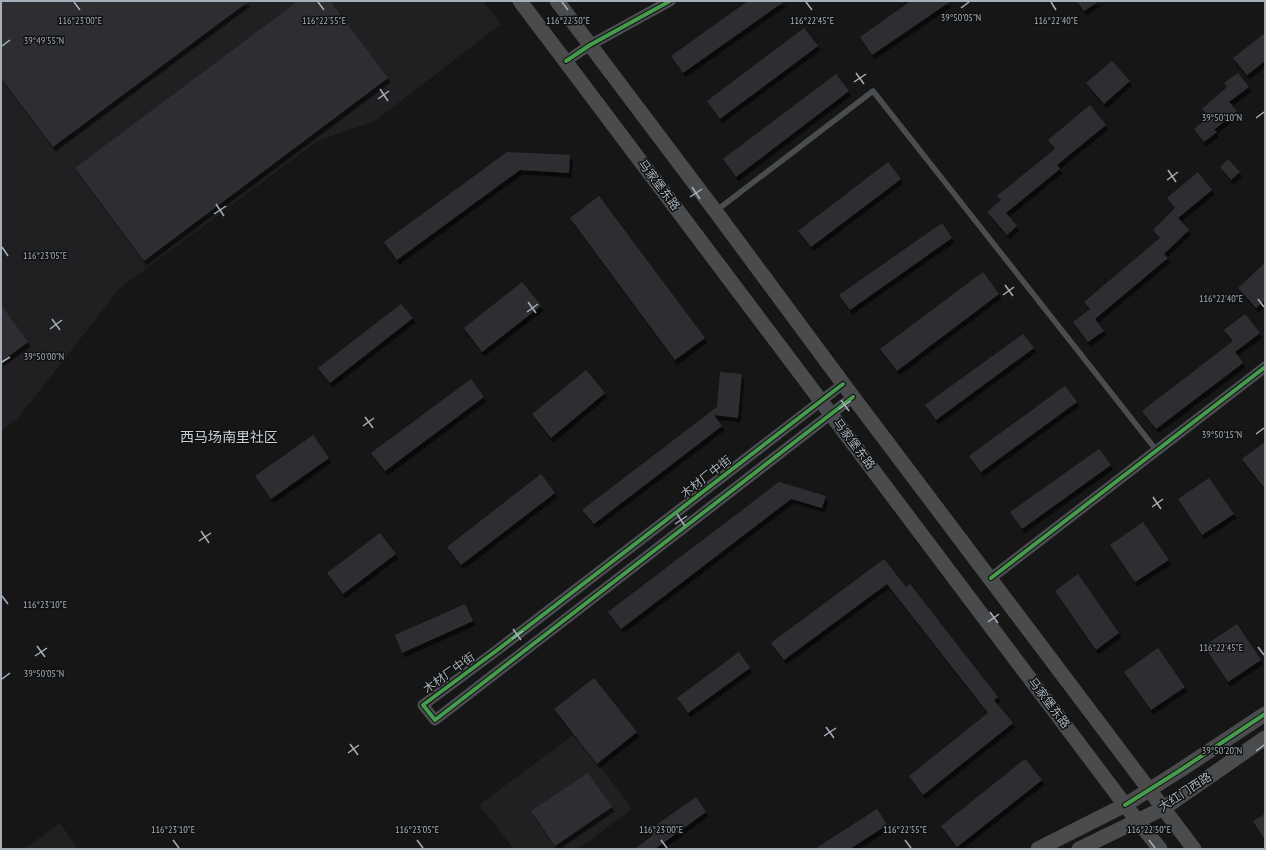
<svg xmlns="http://www.w3.org/2000/svg" width="1266" height="850" font-family="'PT Sans Narrow','Noto Sans SC',sans-serif">
	<defs>
		<filter id="shadow"><feDropShadow dx="2.5" dy="4.5" stdDeviation="0" flood-color="#0009"/></filter>
	</defs>
	<rect width="100%" height="100%" fill="#161616"/>
	<path fill="#202022" d="M1,1h482l18,23 -126,97 -58,20 -197,147 -102,130 -17,13z
		M576,733l56,76 -54,40h-64l-35,-44z
		M60,823l18,26h-54z"/>
	<path fill="#2f2f30" filter="url(#shadow)" d="M1,1h248l-196,146 -52,-69z
		M298,1h32l58,77 -244,183 -69,-93z
		M748,1h37l-102,72 -12,-17z
		M911,1h40l-79,54 -12,-18z
		M1077,1h22l-15,10z
		M804,28l14,18 -98,73 -13,-18z
		M1265,33v28l-18,14 -14,-17z
		M1112,61l18,20 -26,23 -18,-21z
		M1238,73l11,14 -20,15 8,9 -23,19 3,2 -13,10 -10,-13 15,-12 -7,-8 25,-22 -3,-4z
		M836,74l13,17 -113,86 -13,-18z
		M1090,105l16,20 -49,40 3,4 -54,44 11,13 -10,9 -20,-23 14,-12 -4,-4 58,-47 -7,-9z
		M507,152l63,3 -1,18 -49,-3 -123,90 -13,-18z
		M1228,159l12,13 -9,8 -11,-13z
		M888,162l13,17 -90,68 -13,-16z
		M1198,172l14,18 -34,28 11,12 -25,24 4,4 -73,61 9,12 -16,11 -15,-20 17,-13 -6,-7 76,-64 -7,-8 22,-22 -8,-10z
		M599,196l106,142 -30,22 -105,-142z
		M942,223l10,15 -102,72 -11,-15z
		M1265,263v37l-9,8 -18,-20z
		M983,272l16,22 -102,77 -17,-22z
		M522,282l19,24 -59,46 -18,-24z
		M401,304l12,14 -83,65 -12,-15z
		M1,305l27,37 -27,20z
		M1245,314l15,19 -25,19 8,11 -87,66 -14,-18 91,-70 -9,-11z
		M1023,334l11,14 -98,72 -11,-15z
		M586,370l19,23 -54,45 -19,-24z
		M720,372l22,2 -4,44 -24,-3 8,11 -128,98 -12,-14 135,-103z
		M471,379l13,18 -99,74 -14,-18z
		M1065,386l12,16 -96,70 -12,-16z
		M313,435l16,23 -58,41 -16,-23z
		M1265,442v47l-23,-30z
		M1099,449l12,16 -89,64 -12,-17z
		M541,474l14,19 -94,72 -14,-18z
		M1209,478l25,36 -32,21 -24,-36z
		M779,482l47,14 -4,12 -31,-9 -170,130 -13,-17z
		M1143,522l26,38 -34,22 -25,-37z
		M380,533l16,21 -53,40 -16,-21z
		M884,559l22,28 4,-3 88,113 -4,3 19,23 -90,72 -14,-19 79,-63 -101,-129 -103,76 -13,-17z
		M1078,574l41,59 -23,17 -41,-59z
		M465,604l8,17 -71,32 -7,-18z
		M1237,624l24,36 -33,22 -24,-36z
		M1158,648l27,39 -34,23 -27,-38z
		M739,652l11,16 -62,45 -11,-15z
		M594,678l43,54 -40,32 -43,-55z
		M1025,759l17,21 -85,67 -16,-21z
		M588,773l24,34 -57,39 -24,-35z
		M696,797l10,15 -51,37h-20l18,-14 -4,-5z
		M877,809l10,16 -37,24h-35z
		M1265,814v26l-12,-19z"/>
	<g fill="none" stroke-linecap="round" stroke-linejoin="round">
		<path stroke="#4a4d4f" stroke-width="5.5" d="M717,210l156,-119 284,360"/>
		<path stroke="#4a4d4f" stroke-width="11" d="M566,61l24,-16 80,-44
			M843,384l-347,267 -73,54 12,15 418,-323
			M991,578l274,-211"/>
		<path stroke="#494b4d" stroke-width="15" d="M520,1l605,804 35,44
			M557,1l159,211 137,185 341,452
			M1038,849l87,-44 54,-34 86,-57
			M1079,849l85,-41 101,-70"/>
		<defs>
			<path id="cycleway" d="M566,61l24,-16 80,-44
				M843,384l-347,267 -73,54 12,15 418,-323
				M991,578l274,-211
				M1125,805l54,-34 86,-57"/>
		</defs>
		<use href="#cycleway" stroke="#101112" stroke-width="6"/>
		<use href="#cycleway" stroke="#469c4c" stroke-width="4"/>
	</g>
	<path fill="none" stroke="#a7b0b8" stroke-width="1.5" d="M74,2l6,8M318,2l6,8M562,2l6,8M806,2l6,8M1051,2l5,8M961,8l8,-6M2,46l8,-6M856,73l8,11M854,82l12,-8M380,89l8,12M378,99l11,-8M1256,118l8,-6M1168,170l8,12M1167,180l11,-8M692,187l8,12M690,197l12,-8M216,204l8,12M214,214l12,-8M2,247l6,9M1005,285l8,11M1003,295l11,-8M1258,299l6,8M528,302l8,11M527,312l11,-8M52,319l8,11M50,329l12,-9M2,362l8,-5M841,400l8,11M839,409l12,-8M365,417l8,11M363,426l11,-8M1256,434l8,-6M1153,497l8,12M1152,507l11,-8M677,514l8,12M675,524l12,-8M201,531l8,12M199,541l12,-8M2,596l6,8M990,612l8,11M988,622l11,-8M513,629l8,11M512,639l11,-8M37,646l8,11M1258,647l6,8M35,656l12,-8M2,679l8,-6M826,727l8,11M824,736l12,-8M350,744l8,11M1256,751l8,-6M348,753l11,-8M173,840l6,8M417,840l6,8M661,840l6,8M905,840l6,8M1149,840l6,8"/>
	<g text-anchor="middle" stroke-width="3" stroke-linejoin="round" paint-order="stroke">
		<g font-size="12" fill="#a7b0b8" stroke="#101112">
			<text transform="translate(659 185) rotate(53)" y="4">马家堡东路</text>
			<text transform="translate(854 444) rotate(53)" y="4">马家堡东路</text>
			<text transform="translate(706 477) rotate(-38)" y="4">木材厂中街</text>
			<text transform="translate(449 673) rotate(-36)" y="4">木材厂中街</text>
			<text transform="translate(1049 703) rotate(53)" y="4">马家堡东路</text>
			<text transform="translate(1185 792) rotate(-33)" y="4">大红门西路</text>
		</g>
		<g font-size="14" fill="#c8ced3" stroke="#101112">
			<text x="229" y="442">西马场南里社区</text>
		</g>
	</g>
	<g font-size="10" text-anchor="middle" fill="#a7b0b8" stroke="#101112" stroke-width="3" stroke-linejoin="round" paint-order="stroke">
		<text x="961" y="21">39°50'05"N</text>
		<text x="80" y="24">116°23'00"E</text>
		<text x="324" y="24">116°22'55"E</text>
		<text x="568" y="24">116°22'50"E</text>
		<text x="812" y="24">116°22'45"E</text>
		<text x="1056" y="24">116°22'40"E</text>
		<text x="44" y="44">39°49'55"N</text>
		<text x="1222" y="121">39°50'10"N</text>
		<text x="45" y="259">116°23'05"E</text>
		<text x="1221" y="302">116°22'40"E</text>
		<text x="44" y="360">39°50'00"N</text>
		<text x="1222" y="438">39°50'15"N</text>
		<text x="45" y="608">116°23'10"E</text>
		<text x="1221" y="651">116°22'45"E</text>
		<text x="44" y="677">39°50'05"N</text>
		<text x="1222" y="754">39°50'20"N</text>
		<text x="173" y="833">116°23'10"E</text>
		<text x="417" y="833">116°23'05"E</text>
		<text x="661" y="833">116°23'00"E</text>
		<text x="905" y="833">116°22'55"E</text>
		<text x="1149" y="833">116°22'50"E</text>
	</g>
	<rect width="1266" height="850" fill="none" stroke="#a7b0b8" stroke-width="4"/>
</svg>
